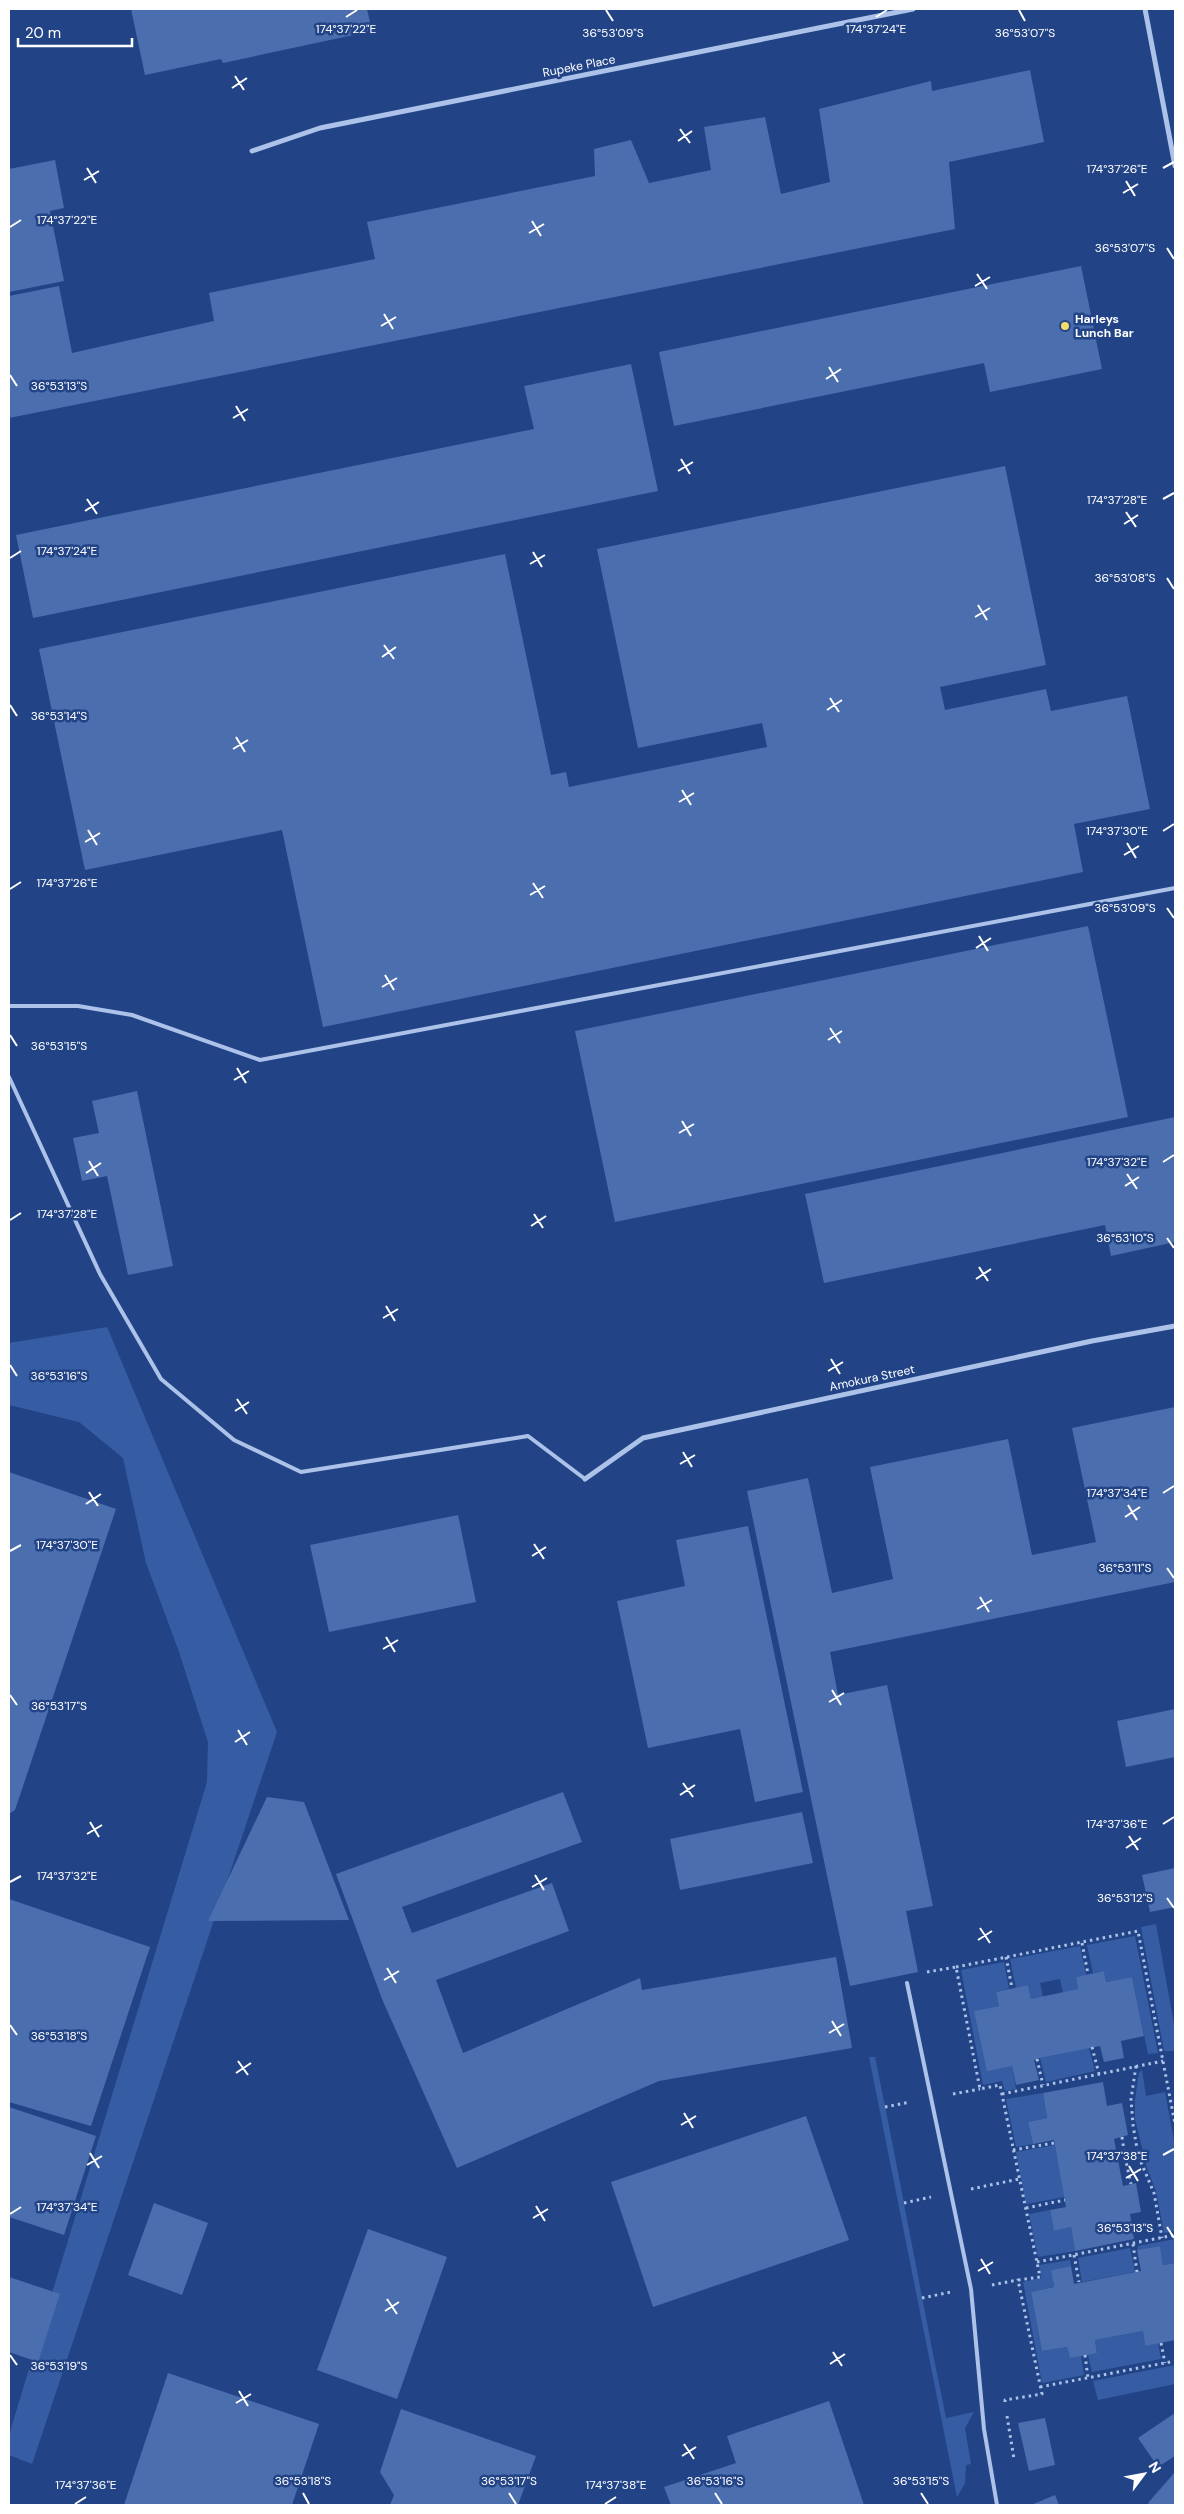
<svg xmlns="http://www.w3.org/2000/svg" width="1184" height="2514" font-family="'DM Sans',sans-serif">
	<rect width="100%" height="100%" fill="#224486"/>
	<path fill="#365da3" d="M107,1327l170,405 -245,732 -23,-9v-20l198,-653 1,-40 -30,-93 -32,-86 -23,-105 -44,-36 -70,-17v-62z
		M1156,1924l19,106v21h-11l-23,-124z
		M1135,1936l23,117 -10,1 -16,-77 -26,5 -2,-11 -11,2 -6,-28z
		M1080,1946l6,29 -10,2 2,12 -15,4 -3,-14 -20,4 3,14 -12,2 -3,-14 -12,3 -6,-29z
		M1004,1962l5,27 -13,3 3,14 -24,5 37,55 4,23 -11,2 -3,-10 -19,4 -22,-115z
		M1089,2048l6,23 -49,11 -6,-24z
		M869,2057h6c25,120 46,240 71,361l28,-6 -9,16 6,36 -5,1 -1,18 -8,14z
		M1142,2070l4,26 19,-4 10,54v85l-11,2 -8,-42 -9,-23 -12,-49v-19l4,-28z
		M1043,2093l4,25 -19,4 5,22 -17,3 -10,-48z
		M1055,2145l10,52 -39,7 -10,-52z
		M1050,2210l4,21 17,-4 4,24 -37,6 -9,-43z
		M1175,2239v24l-12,2 -3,-19 -23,4 1,-4z
		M1130,2248l5,24 -53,10 -4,-24z
		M1070,2260l1,6 -20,4 3,17 -23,5 11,59 25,-4 3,11 11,-2 3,19 -42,8 -19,-101 18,-4 -2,-13z
		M1143,2331l2,15 13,-3 3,16 -69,13 -4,-17 9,-3 -2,-12z
		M1175,2365v19l-77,16 -5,-19z"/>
	<path fill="#4b6eae" d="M131,9h236l5,22 -149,32 -2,-4 -76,16z
		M1030,70l14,72 -95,20 6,67 -946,189v-122l50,-10 13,67 142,-32 -5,-28 166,-34 -8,-37 228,-46 -1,-27 37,-9 18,43 62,-13 -7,-43 61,-10 16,77 49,-12 -11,-73 112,-28 1,10z
		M55,160l9,48 -14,3 14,70 -55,11v-123z
		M1081,266l21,103 -112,23 -6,-29 -310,63 -15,-74z
		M631,364l27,127 -625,127 -17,-83 518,-106 -10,-43z
		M1005,466l41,199 -106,22 5,23 101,-21 5,22 76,-15 23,113 -76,15 9,48 -760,155 -41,-197 -197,40 -46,-221 466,-95 46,221 15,-3 3,15 198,-40 -5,-24 -124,25 -41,-199z
		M1088,926l40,191 -513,105 -40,-191z
		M137,1091l36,175 -45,9 -21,-99 -25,5 -9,-43 26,-5 -7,-32z
		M1175,1117v125l-64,14 -6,-31 -281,58 -19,-89z
		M1175,1407v175l-345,70 8,43 49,-10 46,221 -27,5 12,61 -68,14 -103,-495 61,-13 24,115 61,-14 -23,-112 138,-28 24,116 64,-13 -24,-114z
		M9,1472l107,37 -101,301 -6,4z
		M458,1515l18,87 -147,30 -19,-87z
		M748,1526l55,266 -48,10 -15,-73 -92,19 -31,-147 68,-15 -9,-46z
		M1175,1709v48l-49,10 -9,-46z
		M563,1792l19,50 -180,65 10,26 140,-50 17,48 -133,49 27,73 177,-75 2,12 194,-33 16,91 -193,33 -202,87 -75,-169 -46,-125z
		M267,1797l37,5 45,118 -141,1z
		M802,1812l11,51 -133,27 -10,-51z
		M1175,1868v39l-25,5 -8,-37z
		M9,1899l141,48 -59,179 -82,-24z
		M1104,1971l2,11 26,-5 12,59 -23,5 3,17 -20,4 -4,-16 -60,12 -6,2 5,20 -23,5 -4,-19 -25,5 -13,-60 25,-5 -3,-14 32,-7 3,14 47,-10 -2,-12z
		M1103,2082l4,24 15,-3 6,32 -14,4 9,47 13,-3 5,29 -11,2 4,25 -59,12 -4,-24 -17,4 -4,-21 16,-3 -12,-67 -21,4 -5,-22 19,-4 -4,-25z
		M9,2107l87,29 -32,99 -55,-18z
		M806,2116l43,124 -196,67 -42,-125z
		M154,2203l54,20 -26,72 -54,-20z
		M368,2229l79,28 -50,142 -80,-29z
		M1160,2246l3,19 12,-2v77l-30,6 -2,-15 -48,9 2,13 -9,2 -18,3 -3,-11 -25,4 -11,-59 23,-5 -3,-17 20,-4 3,18 67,-13 -4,-21z
		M9,2277l51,17 -22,68 -29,-10z
		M168,2373l151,51 -27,81h-168z
		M829,2401l35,104h-193l-7,-18 72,-24 -9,-27z
		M401,2409l135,47 -18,49h-128l4,-10 -14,-23z
		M1175,2413v43l-17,11 -20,-29z
		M1045,2418l10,47 -26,6 -11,-48z
		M1175,2472v33h-24l-3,-2z
		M1055,2495l4,10h-28z"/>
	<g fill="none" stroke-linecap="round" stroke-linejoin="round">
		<path stroke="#acc2e9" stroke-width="3" stroke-dasharray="2.5 4" stroke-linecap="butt" d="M1082,1943l6,31
			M1006,1957l6,31
			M956,1967l182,-36 37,193
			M927,1972l29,-5 24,122 20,-4 40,192 -22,3 24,114 -37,6v2
			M1092,2047l7,27
			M1037,2059l6,26
			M1136,2066l-5,33 2,26 5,30 16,38 8,45
			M953,2094l27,-5
			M1002,2094l161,-33
			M885,2107l25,-5
			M1122,2137l3,20 13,-2
			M1013,2150l41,-7
			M1125,2157l6,27
			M971,2189l48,-10
			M904,2203l27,-6
			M1026,2208l39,-8
			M1133,2244l4,28
			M1074,2255l5,27
			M1037,2262l138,-27
			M992,2285l26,-5
			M922,2298l29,-6
			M1161,2343l4,20
			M1085,2355l3,23
			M1040,2387l135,-26
			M1007,2416l7,43"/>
		<path stroke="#acc2e9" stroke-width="4" d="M9,1006h69l54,9 128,45 915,-172
			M9,1077l91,197 61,105 73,61 67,32 227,-36 57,43
			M907,1983l64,306 13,140 13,76"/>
		<path stroke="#acc2e9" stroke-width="5" d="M1145,9l30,157
			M252,151l68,-23 593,-119
			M585,1479l58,-41 449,-97 83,-15"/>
	</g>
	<path fill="none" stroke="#fff" stroke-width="2" d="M606,10l7,11M1019,10l6,11M346,17l11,-7M876,17l11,-7M235,76l9,14M232,88l15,-10M680,129l10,14M678,141l14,-10M87,168l9,15M1163,168l11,-6M84,180l15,-9M1126,181l9,15M1123,193l15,-9M532,221l9,15M10,227l11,-7M529,233l15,-9M1167,248l7,11M977,274l10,15M975,286l15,-9M384,314l9,15M381,326l15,-9M829,367l9,15M10,375l7,11M826,379l15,-10M236,406l9,15M233,418l15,-9M681,459l9,15M678,471l15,-9M87,499l10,15M1163,499l11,-6M85,511l14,-9M1126,512l10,15M1124,524l14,-9M533,552l9,15M10,558l11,-7M530,564l15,-9M1167,578l7,11M978,605l9,15M975,617l15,-9M384,645l10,14M382,657l14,-10M830,698l9,14M10,705l7,11M827,710l15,-10M236,737l9,15M233,749l15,-9M682,790l9,15M679,802l15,-9M88,830l9,15M1163,831l11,-7M85,842l15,-9M1127,843l9,15M1124,855l15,-9M533,883l10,15M10,889l11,-7M530,895l15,-9M1167,908l7,10M979,936l9,15M976,948l15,-10M385,975l9,15M382,987l15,-9M830,1028l10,15M10,1035l7,11M828,1040l14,-9M237,1068l9,15M234,1080l15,-9M682,1121l9,15M679,1133l15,-9M89,1161l9,15M1163,1162l11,-7M86,1173l15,-10M1127,1174l10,15M1125,1186l14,-9M534,1214l9,14M10,1220l11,-7M531,1226l15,-10M1167,1238l7,10M979,1267l9,14M976,1279l15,-10M386,1306l9,15M383,1318l15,-9M831,1359l9,15M10,1365l7,11M828,1371l15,-9M237,1399l10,15M235,1411l14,-9M683,1452l9,15M680,1464l15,-9M89,1492l9,14M1163,1493l11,-7M86,1504l15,-10M1128,1505l9,15M1125,1517l15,-10M534,1544l10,15M10,1551l11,-6M532,1556l14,-9M1167,1568l7,10M980,1597l9,15M977,1609l15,-9M386,1637l9,15M383,1649l15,-9M832,1690l9,15M10,1695l7,10M829,1702l15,-9M238,1730l9,15M235,1742l15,-10M683,1783l10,14M680,1795l15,-10M90,1822l9,15M1163,1824l11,-7M87,1834l15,-9M1129,1836l9,14M1126,1848l15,-10M535,1875l9,15M10,1882l11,-6M532,1887l15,-9M1167,1898l7,10M980,1928l10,15M978,1940l14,-9M387,1968l9,15M384,1980l15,-9M832,2021l9,15M10,2025l7,10M829,2033l15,-9M238,2061l10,14M236,2073l15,-10M684,2113l9,15M681,2125l15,-9M90,2153l9,15M1163,2155l11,-6M87,2165l15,-9M1129,2166l9,15M1126,2178l15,-9M536,2206l9,15M10,2214l11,-7M533,2218l15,-9M1167,2227l7,11M981,2259l9,15M978,2271l15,-9M387,2299l10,15M385,2311l14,-9M833,2352l9,14M10,2355l7,10M830,2364l15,-10M239,2391l9,15M236,2403l15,-9M684,2444l10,15M682,2456l14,-9M303,2493l6,11M509,2493l7,11M715,2493l7,11M921,2493l7,11M75,2504l11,-7M605,2504l11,-7"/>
	<circle fill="#f5db6e" stroke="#224486" stroke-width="2" cx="1065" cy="326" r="5"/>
	<g text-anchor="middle" stroke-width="5" stroke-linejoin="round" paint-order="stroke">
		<g font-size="12" fill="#fff" stroke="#224486">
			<text transform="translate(579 66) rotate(-11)" y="4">Rupeke Place</text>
			<text transform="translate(872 1378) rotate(-12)" y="4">Amokura Street</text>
		</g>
		<g font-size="12" font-weight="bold" fill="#fff" stroke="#224486" text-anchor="start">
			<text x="1075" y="323">Harleys<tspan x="1075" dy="14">Lunch Bar</tspan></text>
		</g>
	</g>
	<g font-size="12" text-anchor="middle" fill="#fff" stroke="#224486" stroke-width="5" stroke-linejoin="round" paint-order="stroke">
		<text x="346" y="33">174°37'22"E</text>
		<text x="876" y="33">174°37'24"E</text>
		<text x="1025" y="37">36°53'07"S</text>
		<text x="613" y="37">36°53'09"S</text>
		<text x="1117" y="173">174°37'26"E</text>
		<text x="67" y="224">174°37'22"E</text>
		<text x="1125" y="252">36°53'07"S</text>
		<text x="59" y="390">36°53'13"S</text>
		<text x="1117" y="504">174°37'28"E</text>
		<text x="67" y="555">174°37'24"E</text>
		<text x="1125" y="582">36°53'08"S</text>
		<text x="59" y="720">36°53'14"S</text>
		<text x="1117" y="835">174°37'30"E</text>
		<text x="67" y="887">174°37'26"E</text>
		<text x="1125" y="912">36°53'09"S</text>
		<text x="59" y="1050">36°53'15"S</text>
		<text x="1117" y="1166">174°37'32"E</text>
		<text x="67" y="1218">174°37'28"E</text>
		<text x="1125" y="1242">36°53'10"S</text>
		<text x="59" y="1380">36°53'16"S</text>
		<text x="1117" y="1497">174°37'34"E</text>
		<text x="67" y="1549">174°37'30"E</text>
		<text x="1125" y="1572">36°53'11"S</text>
		<text x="59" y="1710">36°53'17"S</text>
		<text x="1117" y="1828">174°37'36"E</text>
		<text x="67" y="1880">174°37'32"E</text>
		<text x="1125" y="1902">36°53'12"S</text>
		<text x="59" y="2040">36°53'18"S</text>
		<text x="1117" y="2160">174°37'38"E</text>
		<text x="67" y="2211">174°37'34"E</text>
		<text x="1125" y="2232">36°53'13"S</text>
		<text x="59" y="2370">36°53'19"S</text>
		<text x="303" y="2485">36°53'18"S</text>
		<text x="509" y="2485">36°53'17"S</text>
		<text x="715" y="2485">36°53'16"S</text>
		<text x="921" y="2485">36°53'15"S</text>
		<text x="86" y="2489">174°37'36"E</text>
		<text x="616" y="2489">174°37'38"E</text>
	</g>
	<rect width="1184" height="2514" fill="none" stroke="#ffffff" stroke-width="20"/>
	<g transform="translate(1144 2474) rotate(58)" stroke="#224486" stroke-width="4" paint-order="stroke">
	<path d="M0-4L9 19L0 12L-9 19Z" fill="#ffffff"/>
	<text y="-8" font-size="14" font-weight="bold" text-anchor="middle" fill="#ffffff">N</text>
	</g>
	<path d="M18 38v8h114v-8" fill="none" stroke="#ffffff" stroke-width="2.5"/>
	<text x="25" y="38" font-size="15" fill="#ffffff" stroke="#224486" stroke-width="4" paint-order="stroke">20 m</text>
</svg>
